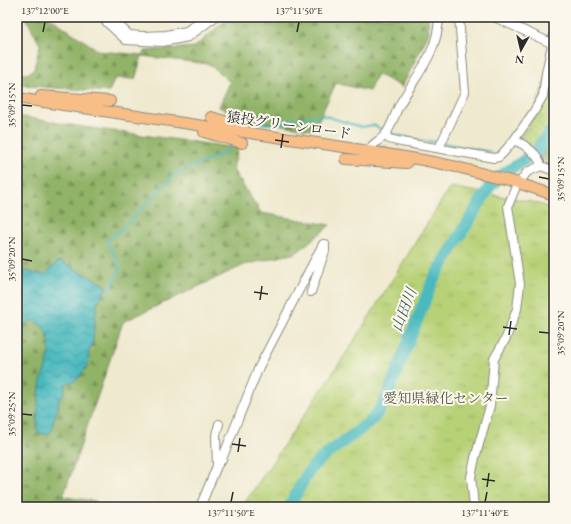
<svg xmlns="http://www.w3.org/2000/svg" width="571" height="524" font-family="'EB Garamond','Noto Serif JP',serif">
	<defs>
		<pattern id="grass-dots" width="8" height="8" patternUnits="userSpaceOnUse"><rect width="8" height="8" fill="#b7d176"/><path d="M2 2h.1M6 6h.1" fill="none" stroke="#9eb466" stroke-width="1.8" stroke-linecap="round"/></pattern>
		<pattern id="forest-firs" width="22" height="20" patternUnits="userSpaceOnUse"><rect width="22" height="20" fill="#91b367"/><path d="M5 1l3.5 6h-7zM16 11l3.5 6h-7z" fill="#779255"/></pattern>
		<pattern id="park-tufts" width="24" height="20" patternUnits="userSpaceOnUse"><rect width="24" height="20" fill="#b7d176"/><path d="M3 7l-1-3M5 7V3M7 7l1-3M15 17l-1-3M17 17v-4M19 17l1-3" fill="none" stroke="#9eb466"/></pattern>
		<pattern id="water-waves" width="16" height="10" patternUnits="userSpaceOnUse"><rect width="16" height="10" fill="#4ab9bf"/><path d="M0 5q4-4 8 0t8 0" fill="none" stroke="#3e979b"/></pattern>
	</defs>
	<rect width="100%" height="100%" fill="#fbf7ec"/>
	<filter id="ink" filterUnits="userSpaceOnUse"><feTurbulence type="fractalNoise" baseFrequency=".025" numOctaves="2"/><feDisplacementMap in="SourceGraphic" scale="8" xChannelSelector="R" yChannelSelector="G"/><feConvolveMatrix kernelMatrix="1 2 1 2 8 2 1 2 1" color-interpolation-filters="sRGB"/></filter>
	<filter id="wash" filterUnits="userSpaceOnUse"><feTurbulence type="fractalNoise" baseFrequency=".012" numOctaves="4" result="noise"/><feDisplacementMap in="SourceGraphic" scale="16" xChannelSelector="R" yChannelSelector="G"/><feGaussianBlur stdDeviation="0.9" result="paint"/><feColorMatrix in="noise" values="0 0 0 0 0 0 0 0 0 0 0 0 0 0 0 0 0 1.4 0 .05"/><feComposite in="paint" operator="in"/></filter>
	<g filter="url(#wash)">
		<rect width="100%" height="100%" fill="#efe9cf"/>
		<path fill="url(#grass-dots)" stroke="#717e50" d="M554,53v103l-13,2 -21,-20 11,-16z"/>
		<path fill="url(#forest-firs)" stroke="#5e6f49" d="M23,17h26l50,34 43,4 3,-4 50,-4 34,-30h199l1,16 -27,54 -25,-13 -8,17 -33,-8 -22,47 -69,-11 -26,-12 11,-25 -21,-18 -67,-8 -7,23 -20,-1 -6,14 -92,-7v-12l10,1 7,-5 6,-24 -14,-27z
			M17,116l66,11 155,21 -5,22 28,43 69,12 -34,28 -52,12 -121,57 -60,175 33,4 -1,6h-78z
			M554,133v34l-13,-9 4,-9v-5z"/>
		<path fill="url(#park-tufts)" stroke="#717e50" d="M450,187l83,15 21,7v298h-312l109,-161z"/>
		<path fill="url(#water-waves)" stroke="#3a7275" d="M60,261l47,25 -10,18 -5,42 -3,5 -1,14 -11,15 -10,3 -2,3 -1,8 -5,5 -1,10 -5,13v6l-5,7 -9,-2 -2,-3c0,-17 1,-32 4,-49 1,-6 5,-12 6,-18 5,-16 3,-39 -17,-43l-7,9 -6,2v-62l21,5h8l9,-10z"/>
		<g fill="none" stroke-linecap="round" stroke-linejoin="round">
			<path stroke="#4ab9bf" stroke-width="2" d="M247,125l3,-4 16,3h14l12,-5 30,-4 39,12 13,-2 10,6
				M388,133l35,8 16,1
				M443,143l48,9
				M109,291l10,-20v-7l-11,-21v-3l19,-16 48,-50 50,-21 7,-9"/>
			<path stroke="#4ab9bf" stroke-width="12" d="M289,507c8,-14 15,-31 26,-43 17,-16 37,-27 54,-42 9,-7 14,-18 19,-28l45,-114 57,-94 13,-12 34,-22 4,-9 13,-15"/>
		</g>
	</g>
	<g filter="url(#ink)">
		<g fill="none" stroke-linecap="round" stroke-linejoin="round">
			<defs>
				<path id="minor" d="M101,17l25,23 36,2 26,-5 27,-20
					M110,17l19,18 14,1 23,-1 21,-4 17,-14
					M494,17l57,26
					M385,135l4,4 12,3 93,16 5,-1 4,-4 11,-13 19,-27 10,-17 3,-23 8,-38
					M514,140c10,4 26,15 27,26
					M371,147c4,-5 11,-8 14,-12 7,-9 10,-22 15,-31 17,-30 38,-51 39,-87
					M439,148l26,-56 -6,-75
					M522,179l5,-7 14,-6 13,5
					M217,466l-1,-31 3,-11
					M200,507l17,-41 5,-7 37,-92 64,-123h2v7l-14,41
					M474,507l-3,-30 4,-19 15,-52 4,-47 12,-21 11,-29 3,-25 -12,-78 7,-17"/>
				<path id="major" d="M41,96l69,5
					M17,98l333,50 73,12 34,7 58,15 39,13
					M211,117l33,10
					M204,132l38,11
					M346,159l61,4"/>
			</defs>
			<use href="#minor" stroke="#8d8a7d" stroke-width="10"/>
			<use href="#major" stroke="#8d8a7d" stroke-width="12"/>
			<use href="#minor" stroke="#fff" stroke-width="8"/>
			<use href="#major" stroke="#f7be88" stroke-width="10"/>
		</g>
	</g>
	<path fill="none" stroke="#2b2b2b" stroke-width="1.5" d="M43,32l2,-10M297,32l2,-10M22,105l10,1M275,140l14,2M281,148l2,-14M539,177l10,2M22,259l10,2M254,292l14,2M260,300l2,-14M503,327l14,2M539,332l10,1M509,335l2,-14M22,414l10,1M232,444l14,2M238,452l2,-14M482,479l13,2M487,487l2,-14M231,502l2,-10M485,502l2,-10"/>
	<g text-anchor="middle" stroke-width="4" stroke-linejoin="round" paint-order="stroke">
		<g font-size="14" fill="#2b2b2b" stroke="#fbf7ec">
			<text transform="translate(289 125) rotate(8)" y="5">猿投グリーンロード</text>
		</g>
		<g font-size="14" fill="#4e543e" stroke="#fbf7ec">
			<text x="446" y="403">愛知県緑化センター</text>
		</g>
		<g font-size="15" font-style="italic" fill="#365d5f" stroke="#fbf7ec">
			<text transform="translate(404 310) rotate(-69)" y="5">山田川</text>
		</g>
	</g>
	<rect width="571" height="524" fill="none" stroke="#fbf7ec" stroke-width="44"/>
	<g transform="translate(521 50) rotate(188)" stroke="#fbf7ec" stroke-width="3" paint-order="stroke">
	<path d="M0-3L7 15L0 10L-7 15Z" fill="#2b2b2b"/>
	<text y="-6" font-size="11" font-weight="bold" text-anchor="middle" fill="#2b2b2b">N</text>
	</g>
	<rect x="22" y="22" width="527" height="480" fill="none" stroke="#2b2b2b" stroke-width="1.5"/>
	<g font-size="10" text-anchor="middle" fill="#2b2b2b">
		<text x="45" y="14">137°12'00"E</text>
		<text x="299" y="14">137°11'50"E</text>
		<text transform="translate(11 105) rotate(-90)" y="4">35°09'15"N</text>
		<text transform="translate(560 179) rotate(-90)" y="4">35°09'15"N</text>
		<text transform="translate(11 259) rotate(-90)" y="4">35°09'20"N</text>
		<text transform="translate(560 333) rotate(-90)" y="4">35°09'20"N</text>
		<text transform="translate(11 414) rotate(-90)" y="4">35°09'25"N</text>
		<text x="231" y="516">137°11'50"E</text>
		<text x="485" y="516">137°11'40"E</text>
	</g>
</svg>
